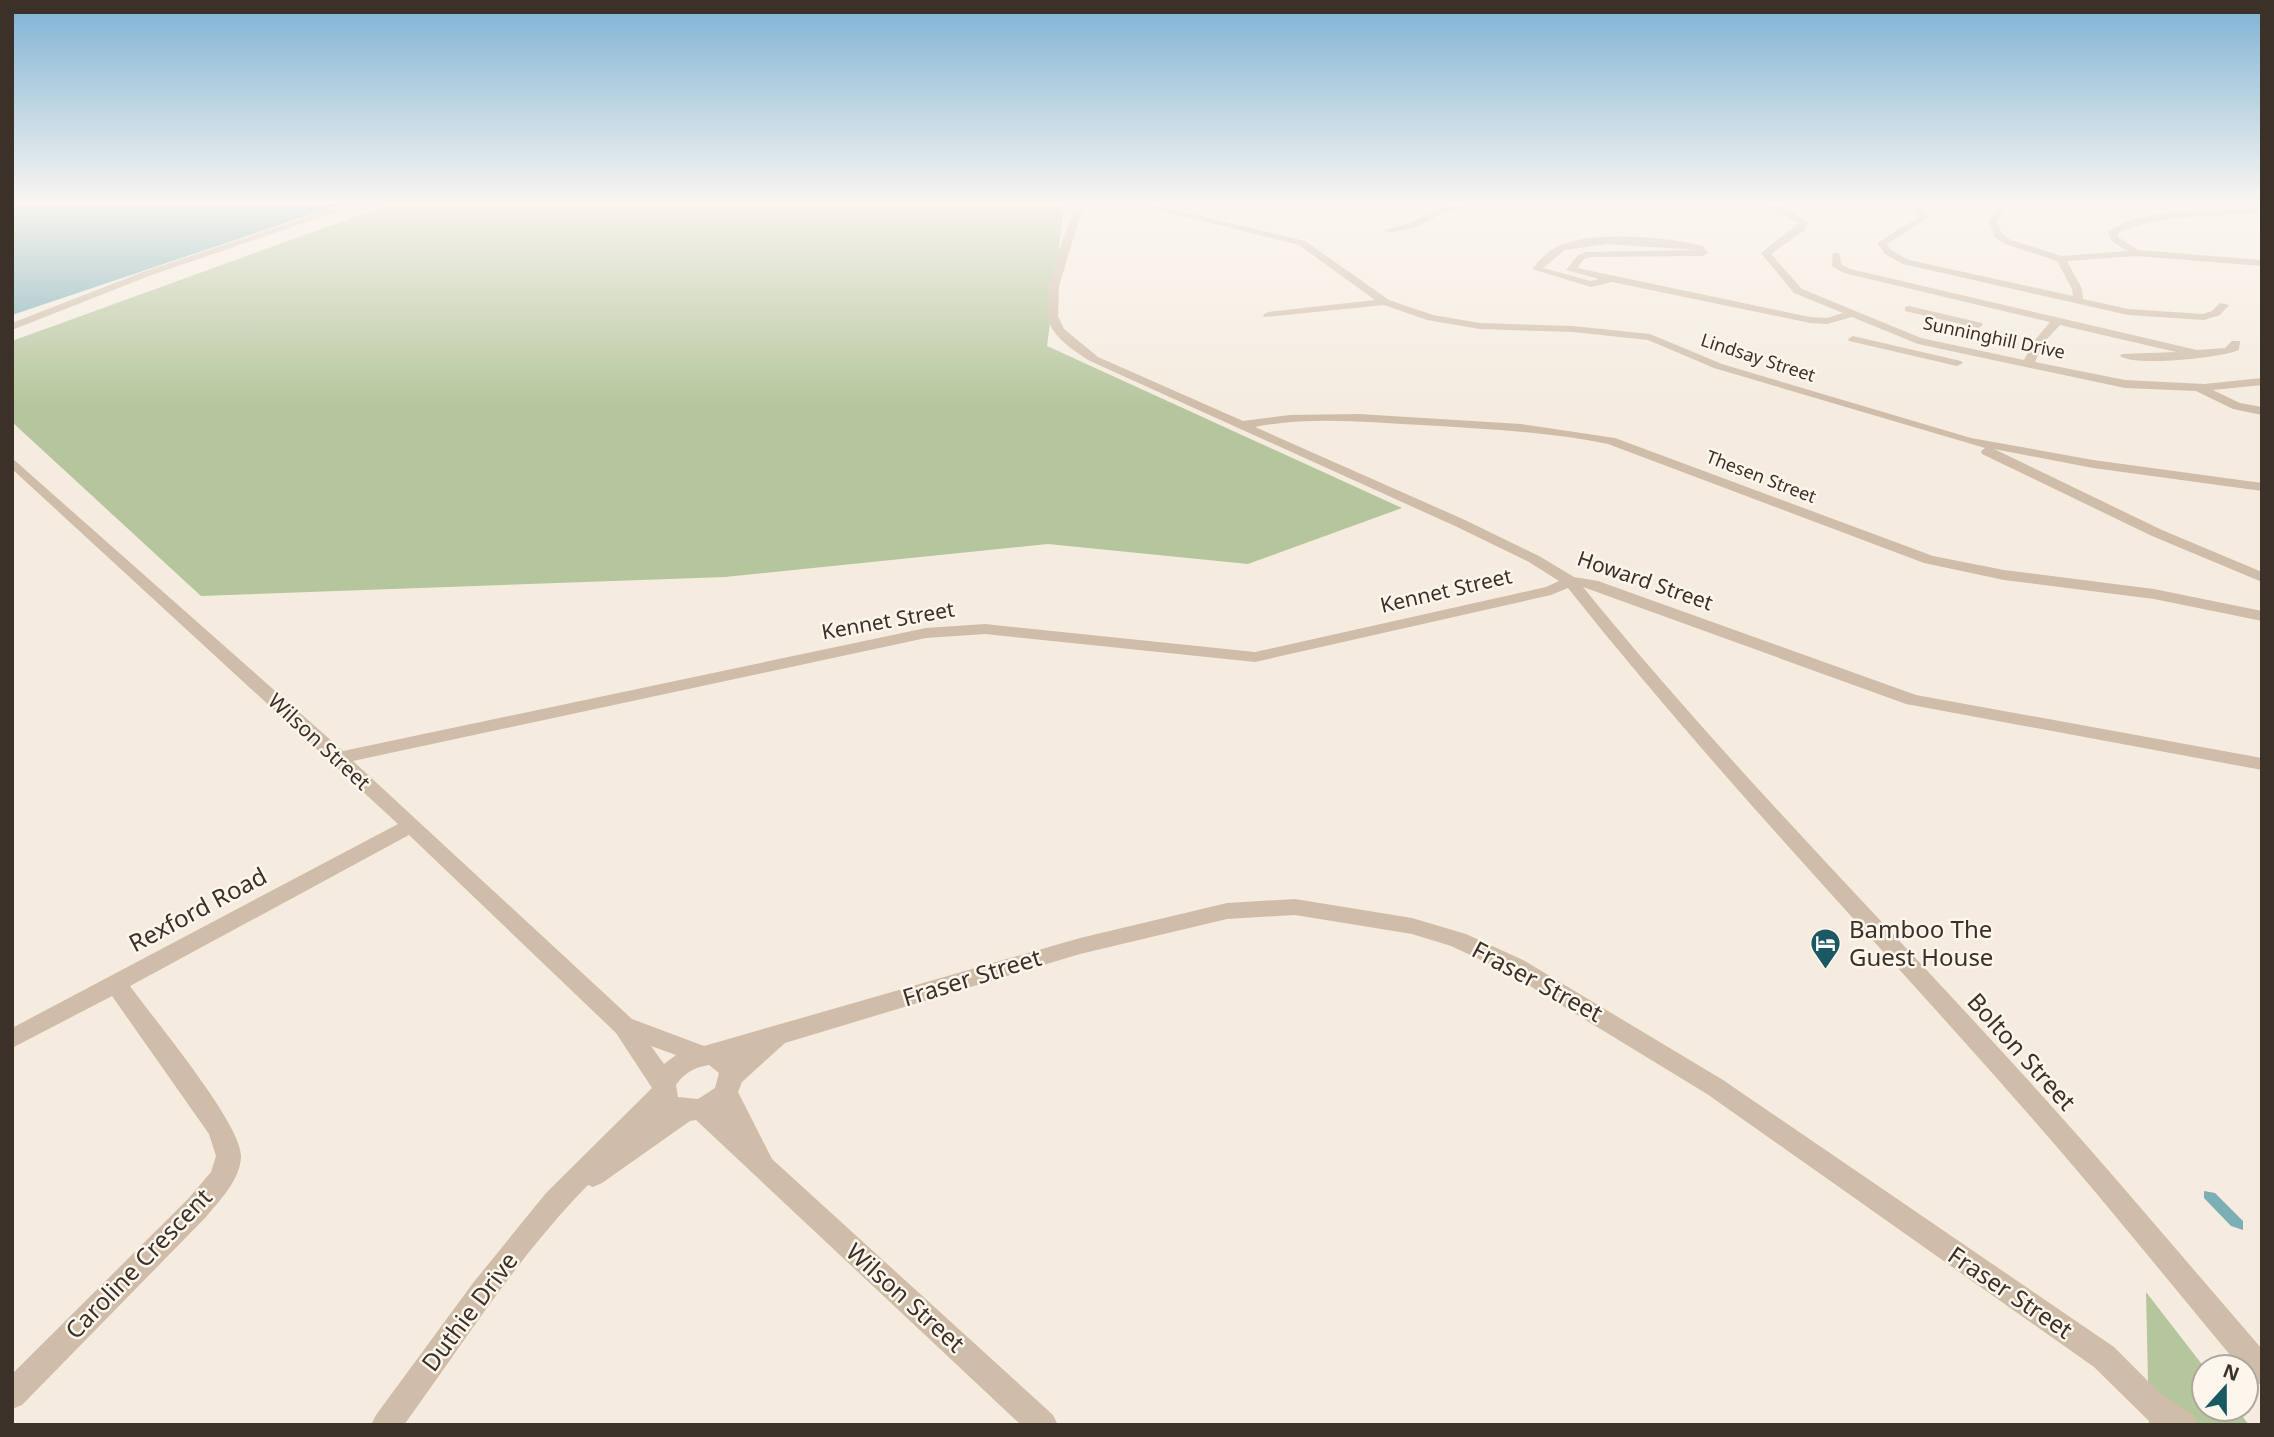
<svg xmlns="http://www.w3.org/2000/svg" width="2274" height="1437" font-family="'Noto Sans',sans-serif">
	<rect width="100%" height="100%" fill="#f5ecdf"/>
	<path fill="#b5c69d" d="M390,204h671l3,3 -17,139 355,162 -154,56 -200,-20 -323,33 -524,19 -189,-174v-81z
		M2146,1292l58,75v42h33l12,16h-100z"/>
	<path fill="#7bafb5" d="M12,204h330l-330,111z
		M2204,1191l11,2 28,28v9l-12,-4 -27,-28z"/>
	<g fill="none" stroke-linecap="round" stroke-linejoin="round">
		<path fill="#cfbda9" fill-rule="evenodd" d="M346,204h13l-210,72 -137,54v-7l131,-51z
			M1073,204h8l1,6 -23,76 -1,30 6,13 34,28 145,64 47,-6 69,-1 162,10 94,14 318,118 71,14 150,19 108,22v10l-108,-22 -150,-19 -80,-17 -316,-119c-62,-13 -125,-15 -187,-19 -55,-3 -111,-9 -166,2l210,93 74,36 35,21 24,4 318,114 346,63v12l-356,-66 -323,-117c146,180 310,343 464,514 73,81 143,165 215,248v36c-10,-4 -16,-7 -16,-18h-6c-70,-84 -138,-169 -210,-251 -154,-176 -317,-345 -462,-528l-17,7 -296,67 -270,-28 -59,4 -573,123 279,258 72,27 376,-108 147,-35 68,-4 117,19 54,16 57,26 200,120 391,267 46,46 33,22 5,10h-45l-59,-58 -387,-273 -200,-122 -56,-26 -39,-12 -117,-19 -68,4 -147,35 -295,89 -43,39 -4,10 34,67 281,256 5,10h-37l-325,-305 -6,1 -88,62 -9,4 -5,-2c-70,71 -125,159 -184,240h-33l5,-10 97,-132 73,-90 106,-105 -36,-55 -207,-198 -279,151c22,31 113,139 111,171 -1,23 -21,43 -35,60l-184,188 -10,4v-35l176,-175 23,-27 5,-16 -7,-22 -97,-138 -100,52v-20l386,-204 -386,-355v-11l331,293 583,-123 59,-4 270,28 291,-65 13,-6 -30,-19 -74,-36 -365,-165c-13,-8 -28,-18 -37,-31 -18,-31 10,-89 21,-120zM651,1046l25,9 -12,9zM709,1065l10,8 -4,15 -17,11 -20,-2 -2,-12c8,-12 19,-18 33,-20z
			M1135,204h15l155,37 84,59 44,15 47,8 93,3 77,8 72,30 249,74 122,22 169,23v8l-169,-23 -99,-19 168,81 100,42v10l-110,-46 -170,-82 -1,-3 4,-3 -271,-80 -66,-28 -75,-8 -93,-3 -53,-9 -43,-15 -120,12 -1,-2 5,-3 107,-12 -76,-55z
			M1468,204h21l-46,9 -27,14 -27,6 -5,-3 26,-7 28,-14z
			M1750,204l32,3 26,15 -3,8 -34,24 31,35 119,49 103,22 10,-19 16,-19 -206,-49 -12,-7 1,-13h6l3,12 8,4 347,81 28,-2 7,-7h8l-1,9c-19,8 -103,17 -119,6l2,-2 54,-2 -116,-27 -16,17 -9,20 90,18 79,4 58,-6v7l-49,5 27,13 22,4v8l-29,-6 -37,-18 -71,-3 -207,-44 -66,-27 -25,7 -17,-1 -198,-41 -21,5 -59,-18c7,-8 15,-17 24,-22 35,-17 111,-10 147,-1l5,7 -5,3 -113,1 -6,2 -7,9 233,49 17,1 16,-5 -49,-20 -33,-40 38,-30 -23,-12zM1607,244l90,6 -111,2 -8,3 -12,15 33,9 -8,2 -48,-13 22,-18z
			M1901,204h11l12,5 4,9 -41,26 4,6 18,10 164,36 -1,-7 -15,-28 -52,-17 -10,-7 -6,-16 8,-12 -1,-5h8l1,5 -8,12 5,13 9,6 51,16 65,-5 -16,-11 -3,-8c35,-27 110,-19 154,-26v6c-48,7 -100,0 -144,21v4l20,13 124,10v6l-126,-10 -69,5 15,28 1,10 45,10 75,5 9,-3 8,-8 9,2 -9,10 -16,5 -76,-5 -225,-51 -18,-10 -8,-11 42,-26 -2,-4z
			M1909,306l73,17 1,2 -5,3 -73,-17v-4z
			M1853,336l108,25 2,2 -6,3 -108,-25 -1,-2z"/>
	</g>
	<linearGradient id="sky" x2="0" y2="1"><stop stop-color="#7cb2d4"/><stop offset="0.5" stop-color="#faf6f1"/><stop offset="1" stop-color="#faf6f1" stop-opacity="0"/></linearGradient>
	<rect width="2274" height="405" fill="url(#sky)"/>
	<defs>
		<symbol id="hotel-pin" viewBox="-11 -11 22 30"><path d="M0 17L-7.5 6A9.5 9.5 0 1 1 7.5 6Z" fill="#1a5862" stroke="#fcf6ec"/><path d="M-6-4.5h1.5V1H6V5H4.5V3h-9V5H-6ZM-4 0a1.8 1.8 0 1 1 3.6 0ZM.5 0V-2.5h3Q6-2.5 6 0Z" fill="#fff"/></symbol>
	</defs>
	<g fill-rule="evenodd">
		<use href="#hotel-pin" x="1808" y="926" width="35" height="47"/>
	</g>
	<g text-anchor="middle" stroke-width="5" stroke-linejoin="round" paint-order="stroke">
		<g font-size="18" fill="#3c3129" stroke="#fcf6ec">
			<text transform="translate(1994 338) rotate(12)" y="6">Sunninghill Drive</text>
			<text transform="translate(1758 358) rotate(18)" y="6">Lindsay Street</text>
			<text transform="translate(1761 477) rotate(21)" y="6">Thesen Street</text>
		</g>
		<g font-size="21" fill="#3c3129" stroke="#fcf6ec">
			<text transform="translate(1645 581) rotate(19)" y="7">Howard Street</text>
			<text transform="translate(1446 591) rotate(-13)" y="7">Kennet Street</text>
			<text transform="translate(888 621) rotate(-10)" y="7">Kennet Street</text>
			<text transform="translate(319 742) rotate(43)" y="7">Wilson Street</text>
		</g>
		<g font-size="24" fill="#3c3129" stroke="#fcf6ec">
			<text transform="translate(198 910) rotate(-28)" y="8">Rexford Road</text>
			<text transform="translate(972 978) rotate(-17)" y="8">Fraser Street</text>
			<text transform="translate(1537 982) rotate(28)" y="8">Fraser Street</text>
			<text transform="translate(2021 1052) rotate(48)" y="8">Bolton Street</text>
			<text transform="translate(139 1264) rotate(-46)" y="8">Caroline Crescent</text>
			<text transform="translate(2010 1293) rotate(34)" y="8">Fraser Street</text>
			<text transform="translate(905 1298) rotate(42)" y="8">Wilson Street</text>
			<text transform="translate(470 1312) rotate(-53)" y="8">Duthie Drive</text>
		</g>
		<g font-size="24" fill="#3c3129" stroke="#fcf6ec" text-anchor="start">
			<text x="1849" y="938">Bamboo The<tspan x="1849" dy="28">Guest House</tspan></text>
		</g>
	</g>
	<rect width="2274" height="1437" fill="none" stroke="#3c3129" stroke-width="28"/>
	<g transform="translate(2225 1388) rotate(21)"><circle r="33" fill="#fcf6ec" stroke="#afa79e" stroke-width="2"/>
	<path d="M0-5L12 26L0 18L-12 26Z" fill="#1a5862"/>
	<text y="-10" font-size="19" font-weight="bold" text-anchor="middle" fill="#3c3129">N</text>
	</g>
</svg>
